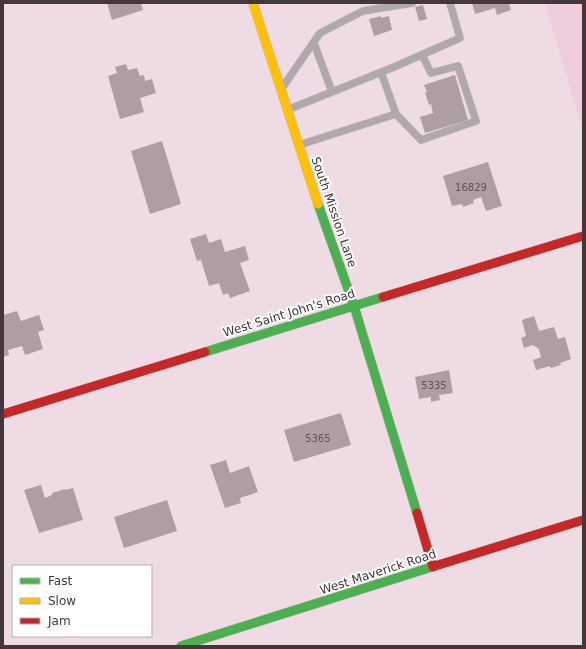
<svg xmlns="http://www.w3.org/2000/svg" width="586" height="649" font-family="'DejaVu Sans',sans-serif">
	<rect width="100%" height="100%" fill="#eedbe4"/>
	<path fill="#eecedd" d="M545,3h38v128z"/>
	<path fill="#af9da6" d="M107,3h34l2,7 -31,10z
		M472,3h37l2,7 -14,5 -2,-7 -20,6z
		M423,5l4,14 -8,2 -4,-14z
		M381,16v2l8,-2 3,14 -18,6 -5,-17z
		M126,64l2,6 9,-2 3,8 4,-1 1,6 7,-2 4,14 -16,5 4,14 -24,7 -12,-43 9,-3 -2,-6z
		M455,75l13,45 -43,13 -5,-16 13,-4 -2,-9 -2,1 -4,-12 2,-1 -3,-7z
		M162,141l19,63 -31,10 -19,-63z
		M488,162l14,44 -16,5 -5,-14 -8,3 1,3 -11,4 -1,-3 -10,2 -9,-30z
		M206,234l3,9 12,-4 4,13 20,-6 4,14 -9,3 10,28 -20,7 -2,-5 -5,2 -4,-12 -10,3 -8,-26 -4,1 -7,-22z
		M17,311l4,10 18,-6 5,15 -6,2 5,17 -18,6 -3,-9 -14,4 1,5 -6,2v-42z
		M534,316l5,15 15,-4 4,12 7,-2 6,22 -11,4 1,2 -10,3 -1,-2 -14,4 -3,-10 8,-3 -2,-8 -6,-4 -9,3 -3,-10 5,-2 -4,-16z
		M449,370l4,23 -14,2 1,5 -9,2v-5l-12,2 -4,-22z
		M341,413l10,32 -57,17 -10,-32z
		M226,460l4,13 19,-7 9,26 -18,6 1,5 -16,5 -15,-43z
		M41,485l4,13 7,-3v-2l13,-4v1l8,-2 10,32 -44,13 -15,-43z
		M167,500l10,31 -53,17 -10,-31z"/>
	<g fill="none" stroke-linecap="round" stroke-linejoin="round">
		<defs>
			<path id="lane" d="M314,43l18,49
				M282,88l38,-55 43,-22 49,-8
				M287,110l107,-43 66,-29 -10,-35
				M396,114l25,26 55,-19 -18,-55 -27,7 -9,-18
				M299,145l97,-31 -15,-42"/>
			<path id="fast" d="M318,204l36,102 63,207
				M205,352l178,-55
				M181,646l254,-80"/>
			<path id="slow" d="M253,3l65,201"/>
			<path id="jam" d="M383,297l200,-61
				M3,414l202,-62
				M417,513l16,54
				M435,566l148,-46"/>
		</defs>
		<use href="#lane" stroke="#c7b8bf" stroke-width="8"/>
		<use href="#fast" stroke="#c7b8bf" stroke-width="10"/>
		<use href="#slow" stroke="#c7b8bf" stroke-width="10"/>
		<use href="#jam" stroke="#c7b8bf" stroke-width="10"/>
		<use href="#lane" stroke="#b1a8ac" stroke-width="7"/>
		<use href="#fast" stroke="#4caf50" stroke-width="9"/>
		<use href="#slow" stroke="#ffc107" stroke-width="9"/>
		<use href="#jam" stroke="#c62828" stroke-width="9"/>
	</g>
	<g text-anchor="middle" stroke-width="4" stroke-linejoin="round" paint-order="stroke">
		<g font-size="10" fill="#5e5056">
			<text x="471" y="191">16829</text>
			<text x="434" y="389">5335</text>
			<text x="318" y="442">5365</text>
		</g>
		<g font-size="12" fill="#43363c" stroke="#fff">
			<text transform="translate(334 212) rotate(71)" y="4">South Mission Lane</text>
			<text transform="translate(289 313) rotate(-17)" y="4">West Saint John's Road</text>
			<text transform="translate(378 572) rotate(-18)" y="4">West Maverick Road</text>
		</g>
	</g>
	<rect width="586" height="649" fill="none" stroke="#43363c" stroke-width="8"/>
	<rect x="12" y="565" width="140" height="72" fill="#ffffff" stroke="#b4afb1"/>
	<rect x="20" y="578" width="20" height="6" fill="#4caf50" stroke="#b4afb1"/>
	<text x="48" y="585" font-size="12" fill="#43363c">Fast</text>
	<rect x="20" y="598" width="20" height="6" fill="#ffc107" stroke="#b4afb1"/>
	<text x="48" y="605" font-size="12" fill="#43363c">Slow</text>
	<rect x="20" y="618" width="20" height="6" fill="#c62828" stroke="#b4afb1"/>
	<text x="48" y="625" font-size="12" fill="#43363c">Jam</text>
</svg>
